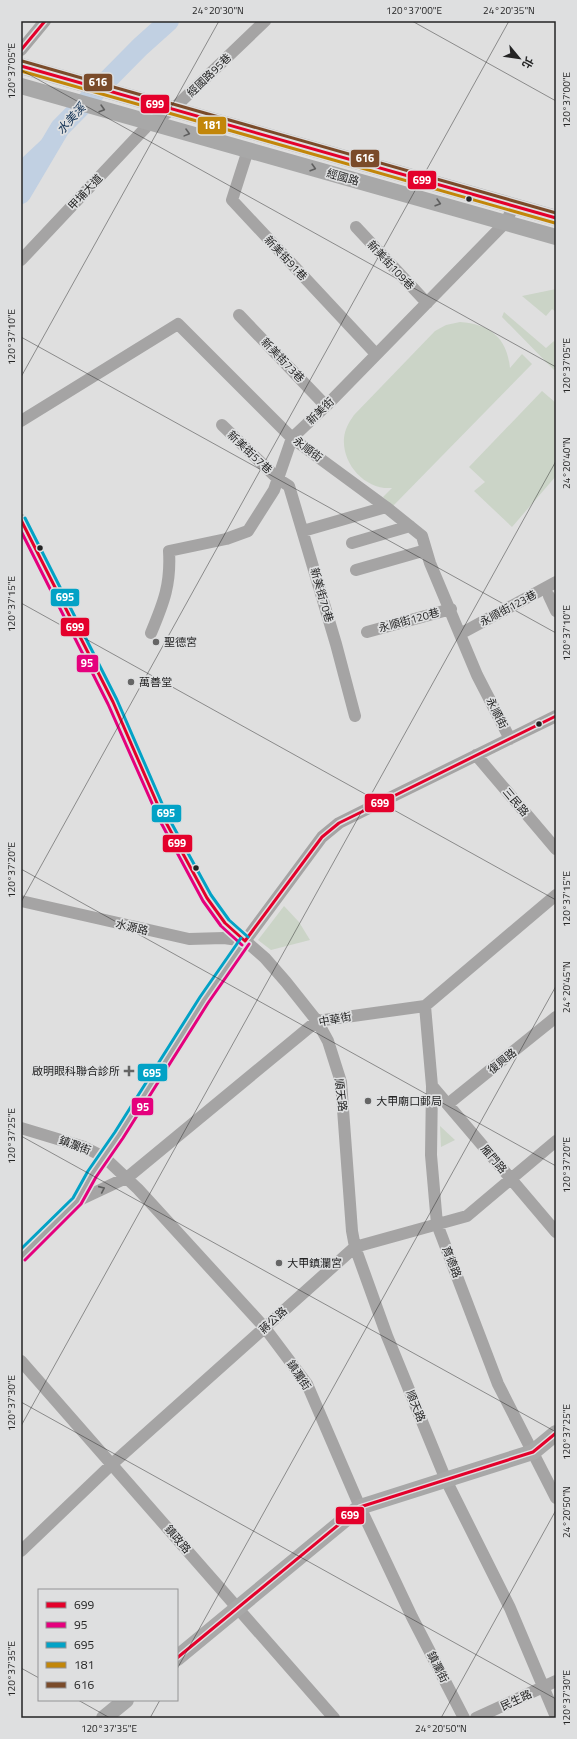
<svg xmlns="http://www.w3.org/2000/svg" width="577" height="1739" font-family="'Titillium Web','Noto Sans TC',sans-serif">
	<rect width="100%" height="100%" fill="#dfdfdf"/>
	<path fill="#cbd4c7" d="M556,289v23l-4,-3 -6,7 -24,-20z
		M504,312l42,36 8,-7 2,2v25l-2,2 -52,-53z
		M460,322c29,2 47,15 50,46l12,-14 10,10 -139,142 -10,-9 9,-9c-27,2 -50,-24 -48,-50 1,-9 5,-16 10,-23l81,-84 11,-6z
		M542,391l14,12v73l-44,51 -38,-36 11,-9 -16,-15z
		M284,906l15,16 11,18 -39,10 -13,-10z
		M440,1126l15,14 -14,7z"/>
	<path fill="#c1d0e2" d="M63,125l-30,63 -12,17v-46l33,-31z"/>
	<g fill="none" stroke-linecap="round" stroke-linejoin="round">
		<path stroke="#c1d0e2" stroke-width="20" d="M21,194l39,-66 80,-81 29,-26"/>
		<path stroke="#a5a4a4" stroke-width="12" d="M21,50l24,-29
			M248,150l-16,50 144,154
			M356,227l71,76
			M21,260l129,-137 23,-14 92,-88
			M239,315l87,91
			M21,421l157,-97 114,114 94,69 36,29 8,27 47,112 33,64
			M222,425l56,54 11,7 47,158 19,72
			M21,520l92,182 50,115 44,81 18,25 40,35 21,24 31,39 11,20 13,41 11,149 3,16 32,89 59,144 64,128 46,109
			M303,531l83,-24
			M352,543l58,-17
			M356,570l70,-20
			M549,596l7,15
			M367,632l84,-23
			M151,633c13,-31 20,-49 18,-82l57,-12 22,-8 26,-41 18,-52 34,-32 180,-184 8,-17
			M460,634l96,-52
			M476,755l80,94
			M21,901l168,38 35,-1 21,3
			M425,1006l7,80 -1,69 6,69 61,160 58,114
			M432,1086l124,146
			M448,1104l108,-87
			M21,1128l63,19 20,10 34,32 127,139 42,56 53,123 52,110 52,101
			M77,1201l51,-24 189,-156 108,-15 131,-111
			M21,1256l56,-55 15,-27 27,-39 85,-135 41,-59 77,-104 17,-14 26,-13 191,-94
			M21,1361l313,357
			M21,1551l91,-87 243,-217 112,-31 89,-75
			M476,1718l80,-37"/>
		<path stroke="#a8a8a8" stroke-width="16" d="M21,66l535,152
			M21,86l535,151
			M177,1658l183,-151 173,-55 23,-19
			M104,1718l22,-18"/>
		<defs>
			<path id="bus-1" d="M21,50l24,-29
				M21,66l535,152
				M21,520l92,182 50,115 44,81 18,25 20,18
				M245,941l77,-104 17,-14 217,-107
				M177,1658l183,-151 173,-55 23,-19"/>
			<path id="bus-2" d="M21,531l87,173 51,115 44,82 18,25 21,19
				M25,1260l56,-56 15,-27 27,-39 85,-135 41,-59"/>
			<path id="bus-3" d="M25,518l92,182 50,115 44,80 18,25 19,17
				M21,1249l52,-51 15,-27 27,-39 85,-135 41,-59"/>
			<path id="bus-4" d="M21,71l534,152"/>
			<path id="bus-5" d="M22,61l534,152"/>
		</defs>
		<use href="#bus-1" stroke="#dedfe0" stroke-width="6"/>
		<use href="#bus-2" stroke="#dedfe0" stroke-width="6"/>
		<use href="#bus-3" stroke="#dedfe0" stroke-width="6"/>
		<use href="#bus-4" stroke="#dedfe0" stroke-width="6"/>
		<use href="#bus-5" stroke="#dedfe0" stroke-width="6"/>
		<use href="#bus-1" stroke="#e4002b" stroke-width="3"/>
		<use href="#bus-2" stroke="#e5007d" stroke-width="3"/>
		<use href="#bus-3" stroke="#02a2c6" stroke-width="3"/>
		<use href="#bus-4" stroke="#c28609" stroke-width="3"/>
		<use href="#bus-5" stroke="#7a4b2a" stroke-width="3"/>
	</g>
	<defs><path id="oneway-chevron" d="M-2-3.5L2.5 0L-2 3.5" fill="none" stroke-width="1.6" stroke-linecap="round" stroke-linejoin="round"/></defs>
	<g stroke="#5f5f5f">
		<use href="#oneway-chevron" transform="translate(102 109) rotate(16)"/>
		<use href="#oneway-chevron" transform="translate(187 133) rotate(15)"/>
		<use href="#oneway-chevron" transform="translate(313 168) rotate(16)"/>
		<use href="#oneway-chevron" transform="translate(438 203) rotate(16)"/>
	</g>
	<use stroke="#5e5e5e" href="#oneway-chevron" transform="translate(102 1189) rotate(-24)"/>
	<path fill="none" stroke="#242424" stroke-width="1" stroke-opacity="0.45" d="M412,21l144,80M21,70l535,297M21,337l535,296M21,377l198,-356M21,603l535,297M21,869l535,297M21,902l488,-881M21,1136l535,296M21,1402l535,297M21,1426l535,-965M21,1668l18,10M177,1669l379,-683M78,1700l32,18M150,1718l10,-18M441,1718l115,-208"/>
	<g fill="#242424" stroke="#dedfe0" stroke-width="1.5">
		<circle cx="469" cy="199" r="3.5"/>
		<circle cx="40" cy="548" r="3.5"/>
		<circle cx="539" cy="724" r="3.5"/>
		<circle cx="196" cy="868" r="3.5"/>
	</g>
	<g fill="#656565" stroke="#dedfe0" stroke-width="1.5">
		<circle cx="156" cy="642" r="4"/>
		<circle cx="131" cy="682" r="4"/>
		<path d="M127 1065h4v4h4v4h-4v4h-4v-4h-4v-4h4z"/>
		<circle cx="368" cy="1101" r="4"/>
		<circle cx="279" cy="1263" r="4"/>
	</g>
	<g text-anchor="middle" stroke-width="3.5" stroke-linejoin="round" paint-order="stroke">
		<g font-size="11" fill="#242424" stroke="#dedfe0">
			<text transform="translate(209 75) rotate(-44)" y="4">經國路95巷</text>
			<text transform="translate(343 177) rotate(16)" y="4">經國路</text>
			<text transform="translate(85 192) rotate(-47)" y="4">甲埔大道</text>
			<text transform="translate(286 258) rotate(47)" y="4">新美街91巷</text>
			<text transform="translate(391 265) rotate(47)" y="4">新美街109巷</text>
			<text transform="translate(283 360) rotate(46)" y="4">新美街73巷</text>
			<text transform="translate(320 411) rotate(-44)" y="4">新美街</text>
			<text transform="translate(308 449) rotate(37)" y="4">永順街</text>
			<text transform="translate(250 452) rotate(43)" y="4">新美街57巷</text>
			<text transform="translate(322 595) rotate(74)" y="4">新美街70巷</text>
			<text transform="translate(508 608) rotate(-28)" y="4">永順街123巷</text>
			<text transform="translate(409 620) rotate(-15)" y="4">永順街120巷</text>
			<text transform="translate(497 713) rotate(63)" y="4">永順街</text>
			<text transform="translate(516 802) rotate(50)" y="4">三民路</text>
			<text transform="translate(132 927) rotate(13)" y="4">水源路</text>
			<text transform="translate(335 1019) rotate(-11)" y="4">中華街</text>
			<text transform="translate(502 1061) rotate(-39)" y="4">復興路</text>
			<text transform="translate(341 1095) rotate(83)" y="4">順天路</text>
			<text transform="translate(75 1145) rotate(20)" y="4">鎮瀾街</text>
			<text transform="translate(494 1159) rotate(50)" y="4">雁門路</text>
			<text transform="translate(452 1262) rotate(69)" y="4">育德路</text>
			<text transform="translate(273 1320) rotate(-42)" y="4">蔣公路</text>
			<text transform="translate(299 1375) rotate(56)" y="4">鎮瀾街</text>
			<text transform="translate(416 1406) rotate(68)" y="4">順天路</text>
			<text transform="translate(178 1539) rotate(49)" y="4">鎮政路</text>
			<text transform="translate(438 1667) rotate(63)" y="4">鎮瀾街</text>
			<text transform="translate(516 1700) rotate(-25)" y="4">民生路</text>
		</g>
		<g font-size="11" fill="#242424" stroke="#dedfe0" text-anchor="start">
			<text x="164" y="646">聖德宮</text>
			<text x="139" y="686">萬善堂</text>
			<text x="120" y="1075" text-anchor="end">啟明眼科聯合診所</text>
			<text x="376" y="1105">大甲廟口郵局</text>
			<text x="287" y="1267">大甲鎮瀾宮</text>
		</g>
		<g font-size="12" font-style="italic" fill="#0f2f52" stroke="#dedfe0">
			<text transform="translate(71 119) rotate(-48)" y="4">水美溪</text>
		</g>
	</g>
	<g stroke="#dedfe0" stroke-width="1.5">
		<rect x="83" y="73" width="30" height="19" rx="4" fill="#7a4b2a"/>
		<rect x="140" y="94" width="30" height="20" rx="4" fill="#e4002b"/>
		<rect x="197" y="116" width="30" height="19" rx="4" fill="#c28609"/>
		<rect x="350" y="149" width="30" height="19" rx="4" fill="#7a4b2a"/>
		<rect x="407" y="170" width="30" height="20" rx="4" fill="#e4002b"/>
		<rect x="50" y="588" width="30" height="19" rx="4" fill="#02a2c6"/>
		<rect x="60" y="617" width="30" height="20" rx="4" fill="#e4002b"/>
		<rect x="76" y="654" width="23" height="19" rx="4" fill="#e5007d"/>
		<rect x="364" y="793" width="31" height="20" rx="4" fill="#e4002b"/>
		<rect x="151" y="804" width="31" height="19" rx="4" fill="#02a2c6"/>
		<rect x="162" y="834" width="31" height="19" rx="4" fill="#e4002b"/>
		<rect x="137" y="1063" width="31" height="19" rx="4" fill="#02a2c6"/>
		<rect x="131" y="1097" width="23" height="19" rx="4" fill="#e5007d"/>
		<rect x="335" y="1506" width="30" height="19" rx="4" fill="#e4002b"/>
	</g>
	<g font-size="11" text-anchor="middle" font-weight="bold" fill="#fff">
		<text x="98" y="86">616</text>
		<text x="155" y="108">699</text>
		<text x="212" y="129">181</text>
		<text x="365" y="162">616</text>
		<text x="422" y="184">699</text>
		<text x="65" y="601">695</text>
		<text x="75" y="631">699</text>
		<text x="87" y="667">95</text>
		<text x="380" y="807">699</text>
		<text x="166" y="817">695</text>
		<text x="177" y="847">699</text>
		<text x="152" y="1077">695</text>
		<text x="143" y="1111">95</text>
		<text x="350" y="1519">699</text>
	</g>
	<rect width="577" height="1739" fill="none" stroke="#dedfe0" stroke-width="44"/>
	<rect x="38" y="1589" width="140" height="112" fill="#dedfe0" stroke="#949495"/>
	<rect x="46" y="1602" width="20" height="6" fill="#e4002b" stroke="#949495"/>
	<text x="74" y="1609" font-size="12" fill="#242424">699</text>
	<rect x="46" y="1622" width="20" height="6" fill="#e5007d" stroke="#949495"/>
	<text x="74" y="1629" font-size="12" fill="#242424">95</text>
	<rect x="46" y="1642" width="20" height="6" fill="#02a2c6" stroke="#949495"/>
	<text x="74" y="1649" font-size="12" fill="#242424">695</text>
	<rect x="46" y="1662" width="20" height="6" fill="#c28609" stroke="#949495"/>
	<text x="74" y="1669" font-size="12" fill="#242424">181</text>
	<rect x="46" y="1682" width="20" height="6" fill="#7a4b2a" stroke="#949495"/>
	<text x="74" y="1689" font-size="12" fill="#242424">616</text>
	<g transform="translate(519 58) rotate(119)" stroke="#dedfe0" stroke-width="3" paint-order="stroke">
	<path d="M0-3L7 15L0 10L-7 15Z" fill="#242424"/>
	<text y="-6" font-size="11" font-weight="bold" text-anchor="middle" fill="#242424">北</text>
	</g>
	<rect x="22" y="22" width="533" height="1695" fill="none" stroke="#242424" stroke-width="1.5"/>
	<g font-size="10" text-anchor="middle" fill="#242424">
		<text x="218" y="14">24°20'30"N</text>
		<text x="414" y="14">120°37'00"E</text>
		<text x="509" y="14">24°20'35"N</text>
		<text transform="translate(11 71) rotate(-90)" y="4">120°37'05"E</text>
		<text transform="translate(566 100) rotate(-90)" y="4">120°37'00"E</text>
		<text transform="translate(11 337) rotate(-90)" y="4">120°37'10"E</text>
		<text transform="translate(566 366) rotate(-90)" y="4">120°37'05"E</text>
		<text transform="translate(566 463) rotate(-90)" y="4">24°20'40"N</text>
		<text transform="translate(11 604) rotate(-90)" y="4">120°37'15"E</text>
		<text transform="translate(566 633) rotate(-90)" y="4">120°37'10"E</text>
		<text transform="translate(11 870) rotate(-90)" y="4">120°37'20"E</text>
		<text transform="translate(566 899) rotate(-90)" y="4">120°37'15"E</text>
		<text transform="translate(566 987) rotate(-90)" y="4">24°20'45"N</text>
		<text transform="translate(11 1136) rotate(-90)" y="4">120°37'25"E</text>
		<text transform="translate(566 1165) rotate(-90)" y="4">120°37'20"E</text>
		<text transform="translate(11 1403) rotate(-90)" y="4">120°37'30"E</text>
		<text transform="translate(566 1432) rotate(-90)" y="4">120°37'25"E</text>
		<text transform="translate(566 1512) rotate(-90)" y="4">24°20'50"N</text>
		<text transform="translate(11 1669) rotate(-90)" y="4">120°37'35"E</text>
		<text transform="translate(566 1698) rotate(-90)" y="4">120°37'30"E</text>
		<text x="109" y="1732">120°37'35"E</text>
		<text x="441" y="1732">24°20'50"N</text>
	</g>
</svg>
